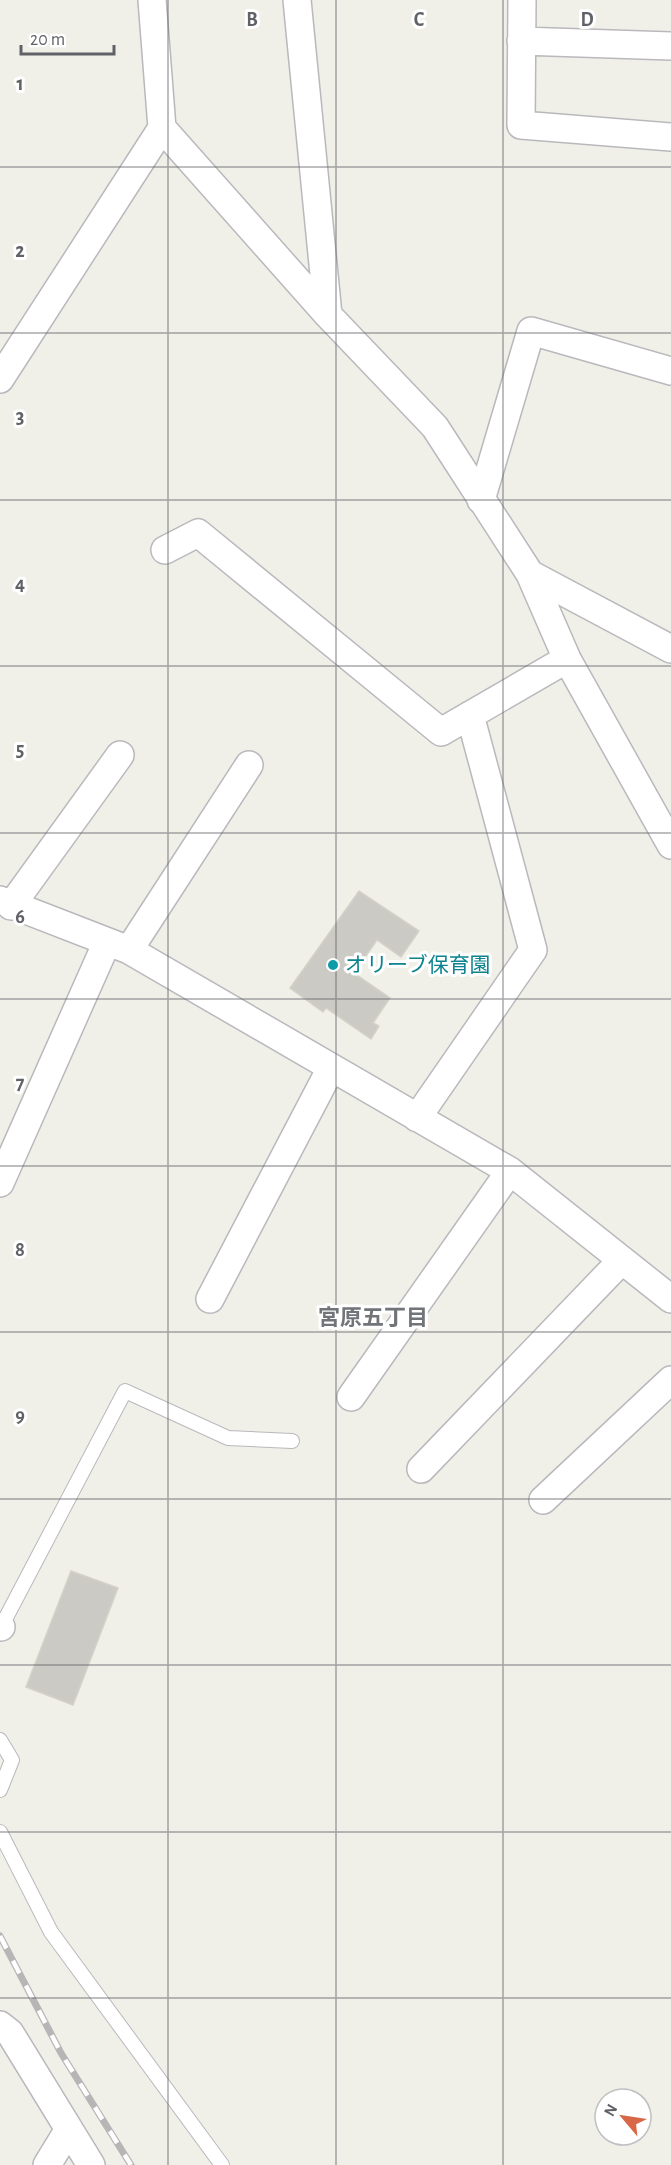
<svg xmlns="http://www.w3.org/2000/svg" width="671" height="2165" font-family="'Alegreya Sans','Noto Sans JP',sans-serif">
	<rect width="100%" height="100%" fill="#f0f0e9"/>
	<path fill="#cccac5" stroke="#d4d2c8" stroke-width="1.5" d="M359,891l60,40 -18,26 -24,-17 -23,33 36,25 -17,25 6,3 -8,13 -45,-31 -3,4 -33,-24z
		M71,1571l47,17 -45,117 -47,-18z"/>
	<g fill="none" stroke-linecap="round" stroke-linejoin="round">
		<defs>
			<path id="lane" d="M0,1629l125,-238 103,47 64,3
				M0,1740l12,20 -12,30
				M0,1832l51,100 171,233"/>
			<path id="street" d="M152,0l10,128 166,187 107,112 95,147 37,85 104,186
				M297,0l31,315
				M522,0l-1,125 150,12
				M521,41l150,5
				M0,379l162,-251
				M481,500l50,-169 140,40
				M165,550l33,-17 243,199 126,-73
				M530,574l141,75
				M0,900l129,50 381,221 161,128
				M11,906l109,-151
				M129,950l120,-185
				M417,1118l116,-168 -63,-235
				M0,1183l107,-241
				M210,1299l121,-231
				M351,1397l159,-226
				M421,1469l201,-209
				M543,1500l128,-120
				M0,1627h1
				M0,2025l10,8 81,132
				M47,2165l22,-36"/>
		</defs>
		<use href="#lane" stroke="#b9b9bd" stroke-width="16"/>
		<use href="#street" stroke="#b9b9bd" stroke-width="30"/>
		<use href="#lane" stroke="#fff" stroke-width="14"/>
		<use href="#street" stroke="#fff" stroke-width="27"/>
		<defs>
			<path id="rail" d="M0,1936l61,117 70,112"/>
		</defs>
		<use href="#rail" stroke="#b6b6b7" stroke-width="7"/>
		<use href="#rail" stroke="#fff" stroke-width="4.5" stroke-dasharray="14" stroke-linecap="butt"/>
	</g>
	<path fill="none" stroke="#606267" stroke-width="1.5" stroke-opacity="0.55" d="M168,0v2165M336,0v2165M503,0v2165M0,167h671M0,333h671M0,500h671M0,666h671M0,833h671M0,999h671M0,1166h671M0,1332h671M0,1499h671M0,1665h671M0,1832h671M0,1998h671"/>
	<circle fill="#0f9aa8" stroke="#fff" stroke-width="2" cx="333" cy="965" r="6"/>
	<g text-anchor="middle" stroke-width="6" stroke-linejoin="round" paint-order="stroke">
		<g font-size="21" fill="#0d838f" stroke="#fff" text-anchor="start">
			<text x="345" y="972">オリーブ保育園</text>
		</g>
		<g font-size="22" font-weight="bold" fill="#717479" stroke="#fff">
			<text x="373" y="1325">宮原五丁目</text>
		</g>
	</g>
	<g font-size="20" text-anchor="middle" font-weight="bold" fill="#606267" stroke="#fff" stroke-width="6" stroke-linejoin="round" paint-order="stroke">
		<text x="252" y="26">B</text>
		<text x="419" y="26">C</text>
		<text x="587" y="26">D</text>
		<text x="20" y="90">1</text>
		<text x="20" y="257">2</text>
		<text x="20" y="423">3</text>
		<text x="20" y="590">4</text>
		<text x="20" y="756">5</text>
		<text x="20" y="923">6</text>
		<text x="20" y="1089">7</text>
		<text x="20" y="1256">8</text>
		<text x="20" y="1422">9</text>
	</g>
	<g transform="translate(623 2117) rotate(299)"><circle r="28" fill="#ffffff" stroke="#bfc0c2" stroke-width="1.5"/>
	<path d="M0-4.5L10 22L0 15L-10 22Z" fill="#d86747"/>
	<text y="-9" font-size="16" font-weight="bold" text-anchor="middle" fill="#606267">N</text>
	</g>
	<path d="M21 45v9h93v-9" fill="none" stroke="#606267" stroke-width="3"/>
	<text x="30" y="45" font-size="18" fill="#606267" stroke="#ffffff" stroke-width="4.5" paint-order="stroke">20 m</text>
</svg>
